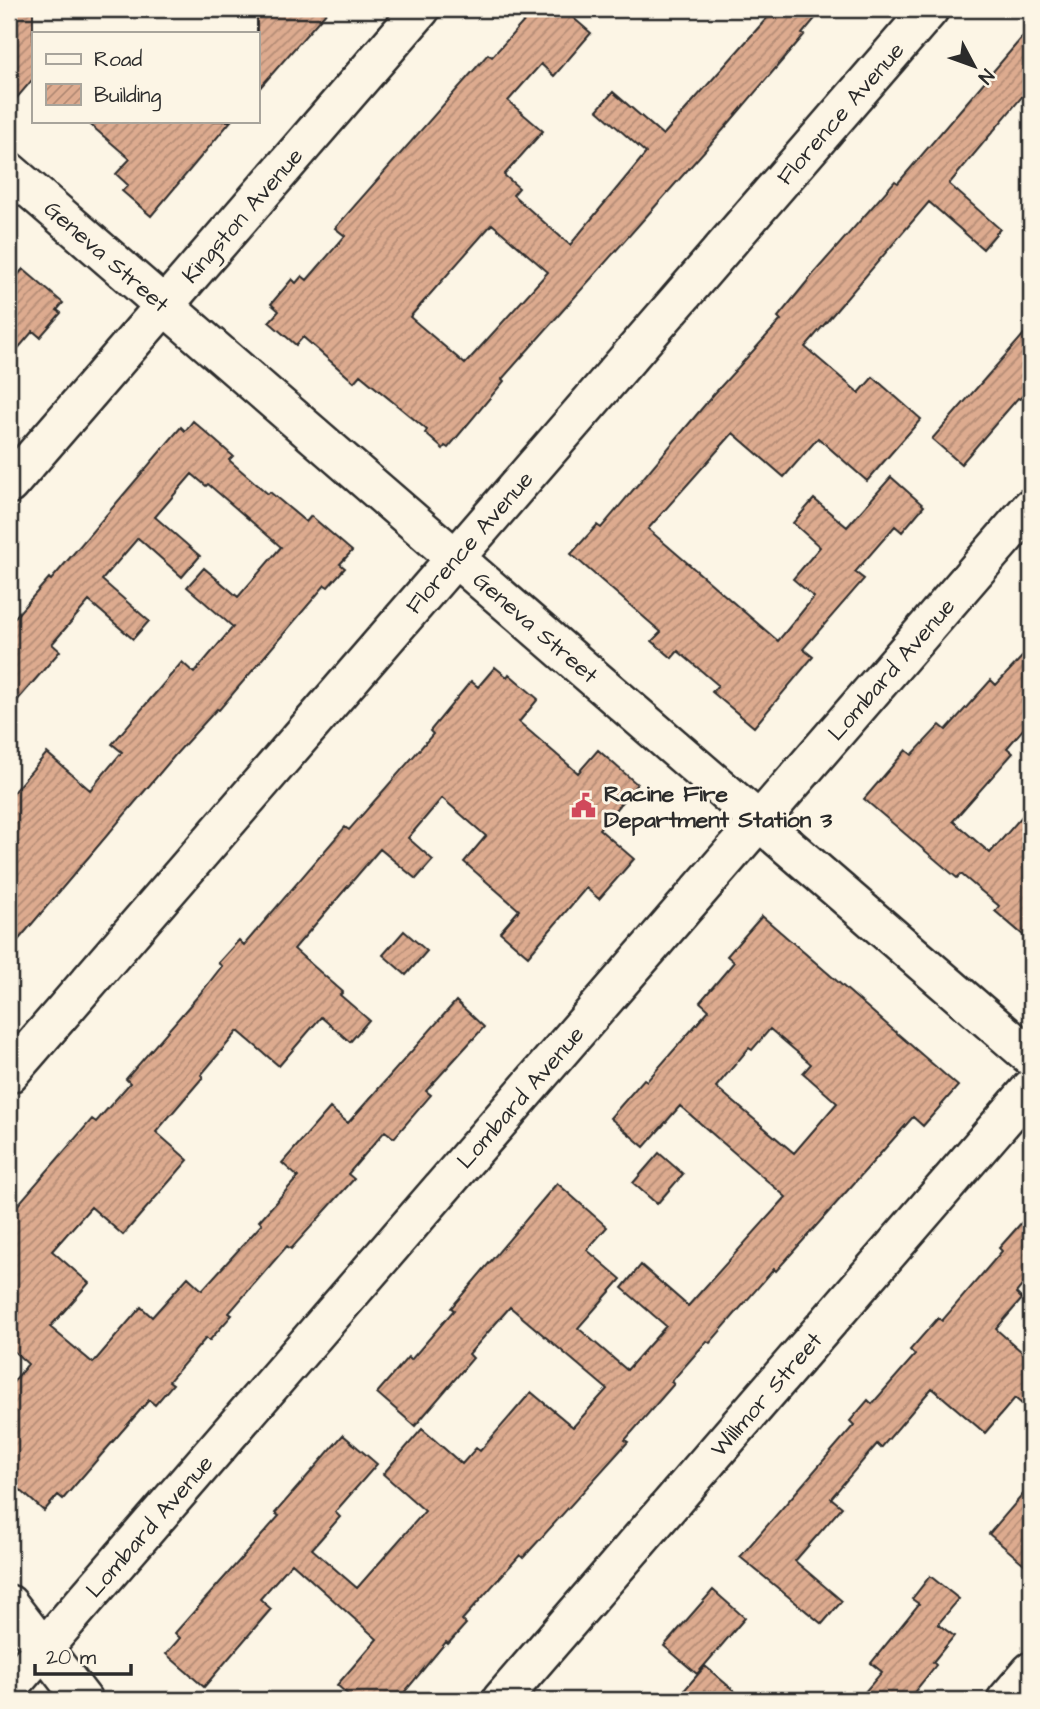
<svg xmlns="http://www.w3.org/2000/svg" width="1040" height="1709" font-family="'Architects Daughter',sans-serif">
	<defs>
		<pattern id="building-hatch" width="6" height="6" patternUnits="userSpaceOnUse" patternTransform="scale(1.75)"><rect width="6" height="6" fill="#ddab8f"/><path d="M-1 1l2-2M0 6l6-6M5 7l2-2" fill="none" stroke="#b38b75"/></pattern>
	</defs>
	<rect width="100%" height="100%" fill="#fcf5e5"/>
	<filter id="ink" filterUnits="userSpaceOnUse"><feTurbulence type="fractalNoise" baseFrequency=".0143" numOctaves="2"/><feDisplacementMap in="SourceGraphic" scale="14" xChannelSelector="R" yChannelSelector="G"/><feConvolveMatrix kernelMatrix="1 2 1 2 8 2 1 2 1" color-interpolation-filters="sRGB"/></filter>
	<g filter="url(#ink)">
		<path fill="url(#building-hatch)" stroke="#2b2b2b" stroke-width="2" fill-rule="evenodd" d="M21,9h12v70l-24,28v-84z
			M257,9h72l-72,82z
			M535,9h28l28,24 -37,43 -13,-12 -33,37 35,30 -39,44 15,13 -6,7 57,50 76,-92 -49,-43 16,-18 50,43 112,-126h48l-21,25 2,1 -81,95 -221,249 2,2 -56,67 -3,-2 -2,3 -18,-16 2,-3 -67,-55 -6,7 -51,-45 -7,8 -27,-23 10,-11 -8,-7 21,-25 4,4 6,-7 5,4 38,-44 -10,-8 153,-174 4,3zM492,224l56,48 -83,92 -55,-47z
			M1031,27v59l-82,98 51,45 -17,20 -54,-47 -124,145 54,46 14,-16 48,42 -54,62 -49,-43 -34,39 -51,-44 -85,96 130,112 36,-44 -21,-18 27,-32 -27,-24 21,-24 33,28 44,-50 33,29 -22,26 -7,-6 -40,46 9,7 -61,70 10,8 -59,70 -42,-35 6,-7 -40,-34 -6,7 -20,-17 9,-9 -90,-78 26,-29 4,3 113,-134 67,-74 -3,-3 36,-44 81,-92 3,2z
			M86,121h145l-80,95 -29,-25 6,-6 -12,-11 14,-15z
			M23,269l40,34 -6,7 4,3 -21,24 -7,-6 -24,28v-74z
			M1031,326v60l-11,13 -2,-1 -57,66 -29,-25z
			M193,421l40,35 -4,4 39,34 2,-2 36,30 5,-6 41,35 -12,13 5,4 -17,19 -3,-2 -106,125 -2,-1 -41,45 -167,197v-154l38,-44 43,37 32,-38 -10,-8 70,-82 12,11 39,-46 -46,-40 17,-19 34,29 43,-50 -73,-63 -2,2 -14,-12 -37,43 45,39 -18,21 -44,-39 -36,42 47,41 -16,18 -44,-38 -37,43 8,7 -51,59v-86l40,-46 2,2 130,-153 4,4z
			M1031,647v73l-24,28 6,5 -60,68 37,32 41,-47v136l-36,-31 4,-5 -38,-32 -4,4 -93,-79 42,-49 6,5 28,-30 6,5 45,-50 5,5z
			M495,667l12,10 2,-3 29,25 -19,23 59,51 20,-23 39,34 -38,45 35,30 -35,40 -13,-11 -58,68 -28,-24 19,-22 -55,-48 22,-26 -44,-38 -34,40 25,22 -17,19 -36,-30 -86,100 49,43 -3,3 29,25 -19,22 -29,-25 -42,49 -41,-35 -37,44 2,2 -47,55 32,28 -65,75 -32,-28 -39,44 37,32 -39,44 43,36 48,-56 11,10 36,-40 14,13 60,-66 -3,-3 39,-44 -16,-14 48,-55 18,15 108,-122 28,26 -58,64 5,4 -37,43 -9,-7 -37,43 6,5 -63,70 -4,-3 -58,67 3,2 -23,26 -3,-3 -37,43 4,3 -18,21 -6,-5 -86,99 -5,-4 -14,16 -35,-31v-93l19,-23 -19,-17v-132l83,-96 4,3 34,-39 -4,-4 78,-90 18,-23 -4,-3 21,-23 5,5 101,-118 4,3 84,-96 -3,-3 41,-50 7,6z
			M762,916l196,170 -35,40 -10,-9 -137,154 -2,-2 -64,74 -3,-2 -36,41 3,2 -49,56 3,2 -105,116 -3,-3 -58,65 4,4 -18,20 -2,-2 -48,58h-44l-17,-15 40,-46 -85,-76 -32,36 11,10 -67,78 -38,-33 14,-16 -5,-5 104,-117 -4,-3 68,-78 34,29 -42,48 5,5 -28,32 45,39 68,-77 -42,-37 39,-45 40,35 14,-16 4,3 51,-59 42,35 34,-38 -97,-82 -41,47 4,4 -58,68 -38,-33 31,-36 3,3 43,-50 -3,-2 106,-125 50,44 -20,23 34,29 -43,49 49,42 39,-44 -44,-38 19,-23 47,41 98,-109 -106,-91 -36,41 -34,-29 34,-39 3,2 62,-71 -9,-8 34,-40 -7,-6zM770,1029l41,35 -8,9 34,30 -43,50 -78,-66 33,-39 3,2z
			M404,931l23,20 -21,24 -23,-20z
			M659,1153l24,21 -26,30 -24,-21z
			M1031,1212v63l-15,18 6,6 -26,30 35,31v52l-16,-14 -30,35 -53,-45 -51,60 -4,-4 -46,54 11,9 -47,54 47,40 -20,23 -82,-67 114,-132 -4,-4 18,-21 4,4 43,-49 -5,-5 28,-32 4,3 60,-70 -3,-3z
			M1031,1485v85l-42,-36z
			M930,1576l29,23 -21,25 16,12 -21,26 3,3 -28,35h-50l24,-28 -11,-9 48,-59 -7,-5z
			M713,1590l32,28 -48,56 -33,-28z
			M705,1666l40,34h-69z"/>
		<g fill="none" stroke-linecap="round" stroke-linejoin="round">
			<defs>
				<path id="minor" d="M9,171l1022,886
					M9,485l412,-476
					M9,1074l921,-1065
					M9,1604l74,96
					M9,1688l1022,-1181
					M501,1700l530,-612
					M1006,1700l25,-29"/>
			</defs>
			<use href="#minor" stroke="#2b2b2b" stroke-width="42"/>
			<use href="#minor" stroke="#fcf5e5" stroke-width="37"/>
		</g>
	</g>
	<defs>
		<symbol id="civic-bare" viewBox="-9 -9 18 18"><path d="M-.6-6.5H3V-4.5H.6V-3L4-1V1h2V6H-6V1h2V-1L-.6-3ZM-1.2 2.5V6h2.4V2.5Z" fill="#d1495b" stroke="#fcf5e5" stroke-width="2.5" paint-order="stroke"/></symbol>
	</defs>
	<g fill-rule="evenodd">
		<use href="#civic-bare" x="566" y="788" width="35" height="35"/>
	</g>
	<g text-anchor="middle" stroke-width="6" stroke-linejoin="round" paint-order="stroke">
		<g font-size="23" fill="#2b2b2b" stroke="#fcf5e5">
			<text transform="translate(840 113) rotate(-49)" y="8">Florence Avenue</text>
			<text transform="translate(242 215) rotate(-49)" y="8">Kingston Avenue</text>
			<text transform="translate(107 256) rotate(41)" y="8">Geneva Street</text>
			<text transform="translate(469 542) rotate(-49)" y="8">Florence Avenue</text>
			<text transform="translate(536 627) rotate(41)" y="8">Geneva Street</text>
			<text transform="translate(891 669) rotate(-49)" y="8">Lombard Avenue</text>
			<text transform="translate(520 1097) rotate(-49)" y="8">Lombard Avenue</text>
			<text transform="translate(766 1394) rotate(-49)" y="8">Willmor Street</text>
			<text transform="translate(149 1526) rotate(-49)" y="8">Lombard Avenue</text>
		</g>
		<g font-size="23" font-weight="bold" fill="#2b2b2b" stroke="#fcf5e5" text-anchor="start">
			<text x="604" y="801">Racine Fire<tspan x="604" dy="26">Department Station 3</tspan></text>
		</g>
	</g>
	<rect width="1040" height="1709" fill="none" stroke="#fcf5e5" stroke-width="35"/>
	<rect x="18" y="18" width="1005" height="1674" fill="none" stroke="#2b2b2b" stroke-width="2.5" filter="url(#ink)"/>
	<rect x="32" y="32" width="228" height="91" fill="#fcf5e5" stroke="#a8a49b" stroke-width="2"/>
	<rect x="46" y="54" width="35" height="10" fill="#fcf5e5" stroke="#a8a49b" stroke-width="2"/>
	<text x="94" y="66" font-size="21" fill="#2b2b2b">Road</text>
	<rect x="46" y="84" width="35" height="21" fill="url(#building-hatch)" stroke="#a8a49b" stroke-width="2"/>
	<text x="94" y="102" font-size="21" fill="#2b2b2b">Building</text>
	<g transform="translate(974 66) rotate(131)" stroke="#fcf5e5" stroke-width="5" paint-order="stroke">
	<path d="M0-5L12 26L0 18L-12 26Z" fill="#2b2b2b"/>
	<text y="-10" font-size="19" font-weight="bold" text-anchor="middle" fill="#2b2b2b">N</text>
	</g>
	<path d="M35 1664v10h96v-10" fill="none" stroke="#2b2b2b" stroke-width="3.5"/>
	<text x="46" y="1664" font-size="21" fill="#2b2b2b" stroke="#fcf5e5" stroke-width="5" paint-order="stroke">20 m</text>
</svg>
